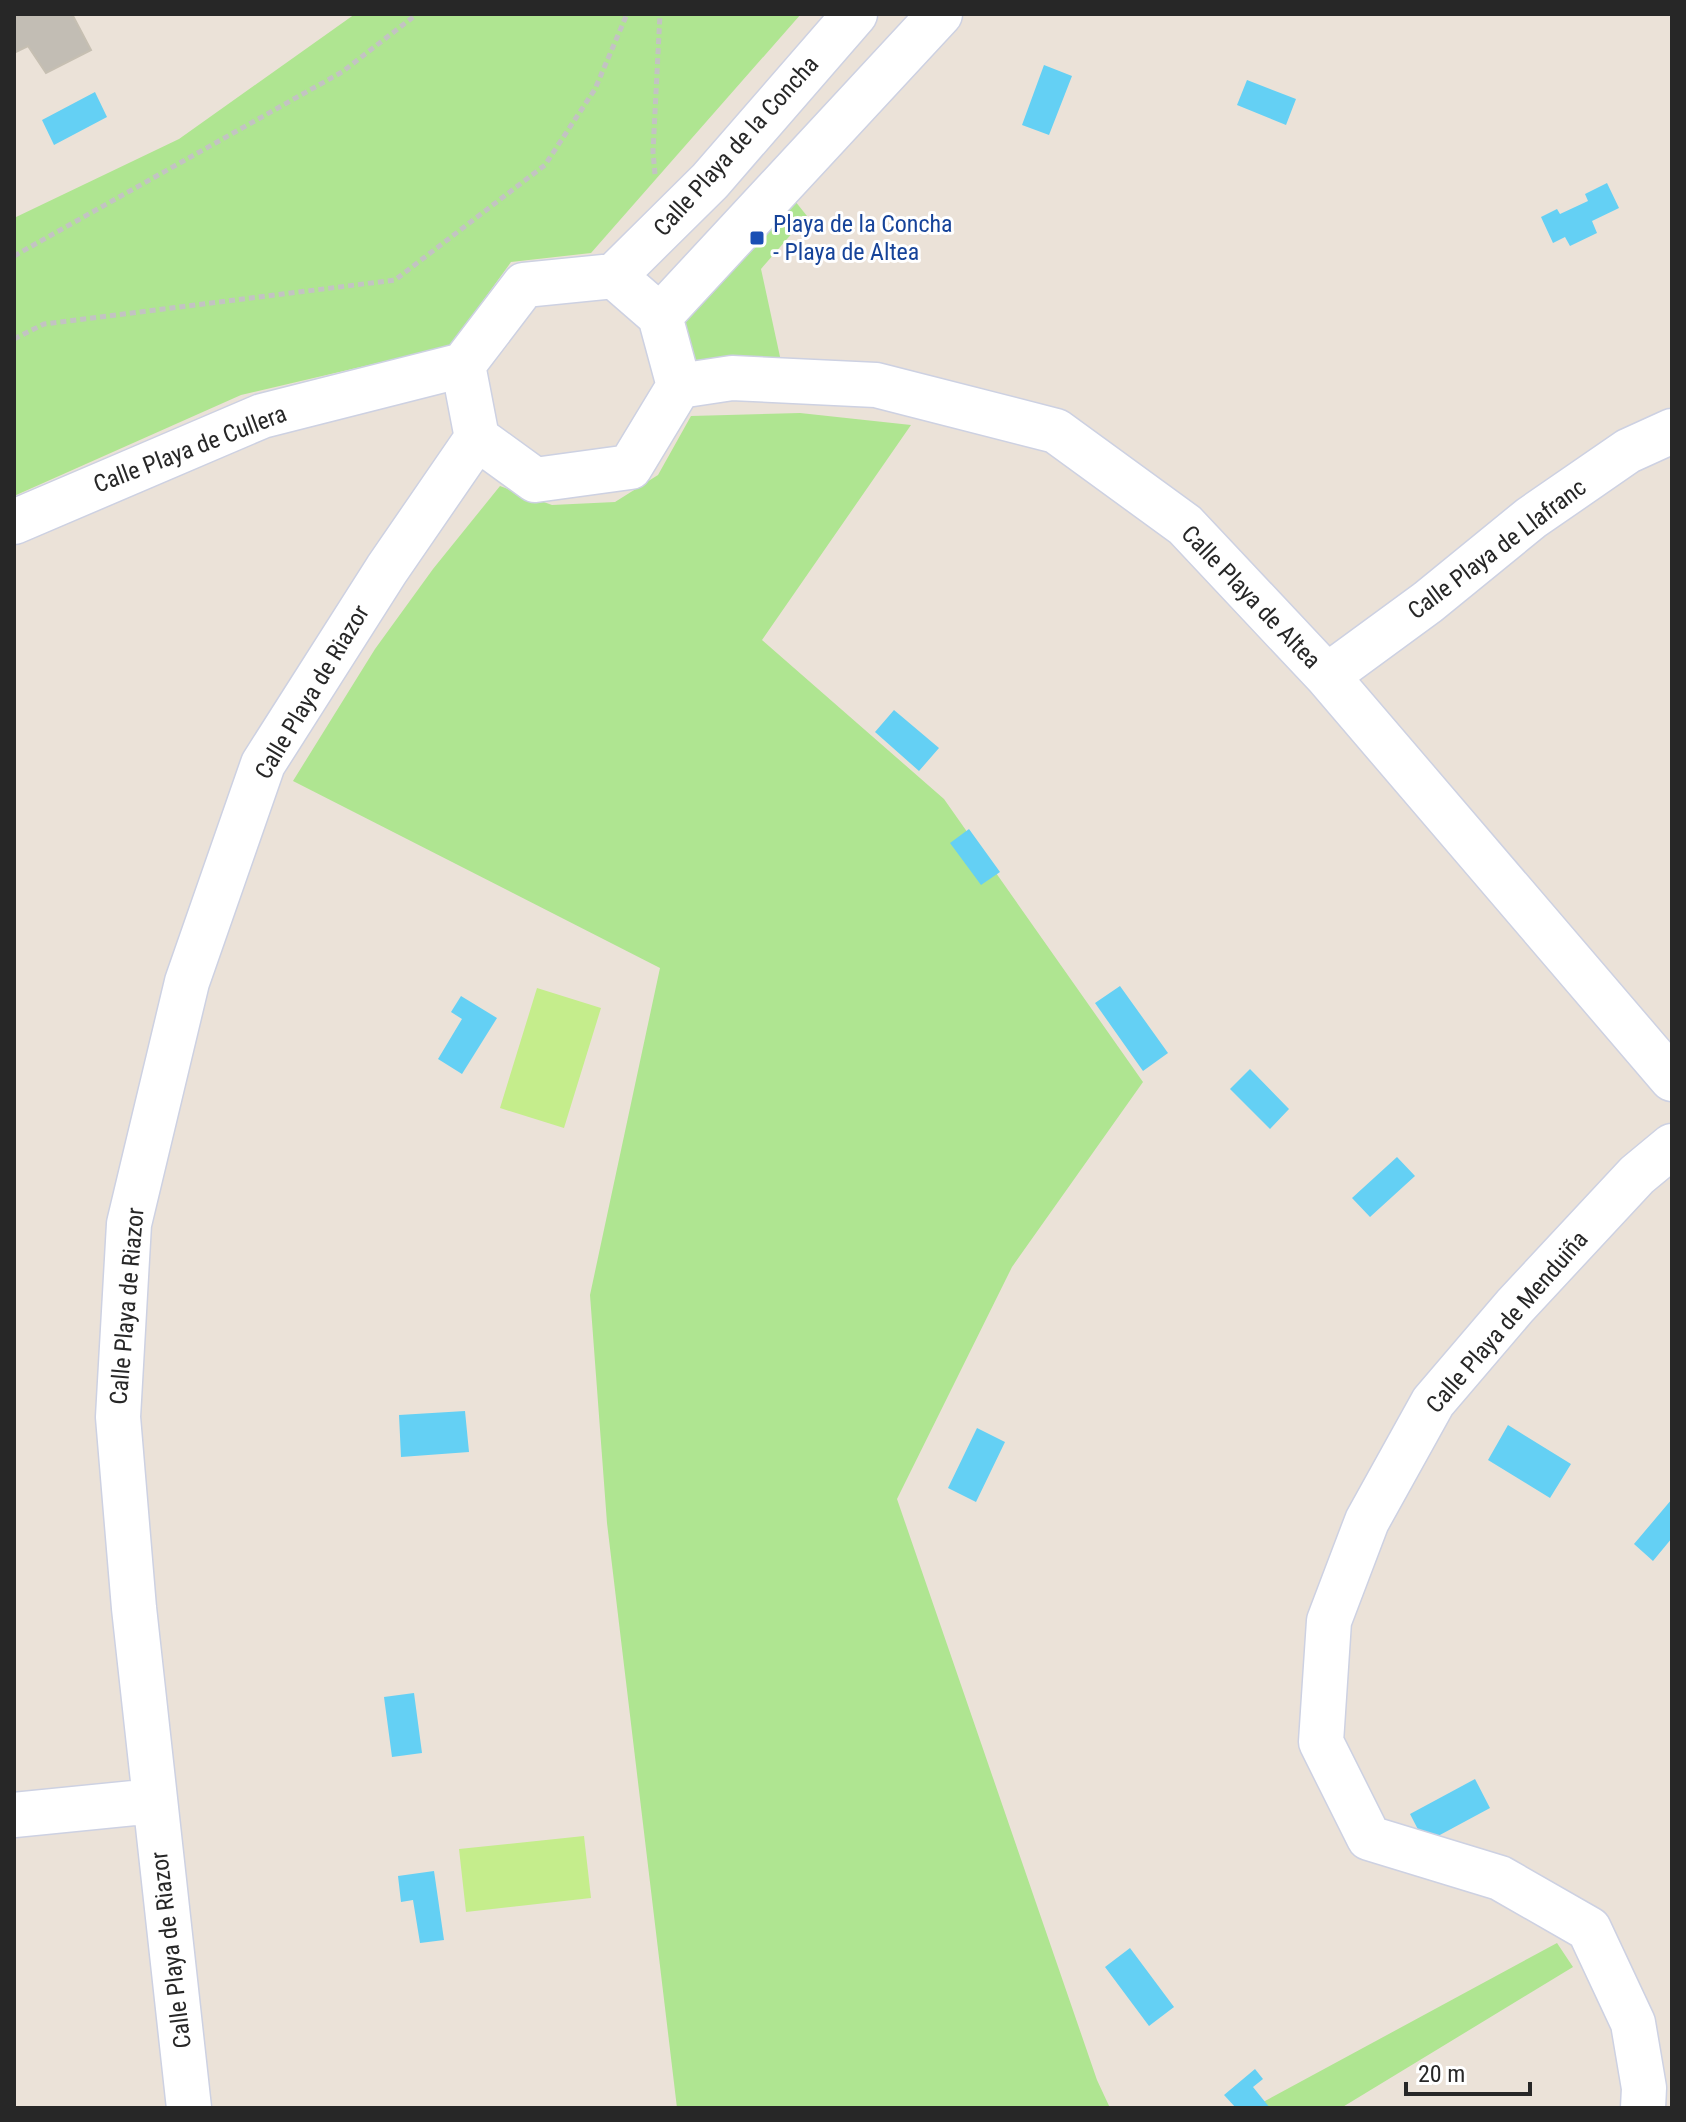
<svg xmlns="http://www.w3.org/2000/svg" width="1686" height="2122" font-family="'Roboto Condensed',sans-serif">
	<rect width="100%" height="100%" fill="#ebe2d8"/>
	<path fill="#afe591" d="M355,14h446l-210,239 -80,9 -61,84 -209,49 -227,101v-278l165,-79z
		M791,196l16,20 -46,53 21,97 -95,4 -17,-51z
		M800,413l111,12 -149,215 182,159 199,283 -131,185 -115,232 200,581 13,28h-433l-70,-585 -17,-228 70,-327 -367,-187 82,-132 58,-80 67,-83 52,19 63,-3 43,-27 33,-59z
		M1557,1943l16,24 -232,141h-89z"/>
	<path fill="#c5ed8c" d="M537,988l64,20 -37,120 -64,-20z
		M584,1836l7,62 -125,14 -7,-63z"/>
	<path fill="#64d0f4" d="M1044,65l28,11 -23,59 -27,-10z
		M1247,80l49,19 -10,26 -49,-20z
		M95,92l12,25 -53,28 -12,-25z
		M1607,183l12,25 -27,13 5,12 -27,13 -5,-9 -12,6 -12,-26 16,-8 3,5 28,-13 -3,-7z
		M894,710l45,38 -20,23 -44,-39z
		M969,829l31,43 -19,13 -31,-42z
		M1120,986l48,67 -25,18 -48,-68z
		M461,996l36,22 -35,56 -24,-15 24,-40 -11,-7z
		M1250,1069l39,40 -19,20 -40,-40z
		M1397,1157l18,19 -45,41 -18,-19z
		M465,1411l4,41 -68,5 -2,-42z
		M1508,1425l63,39 -21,34 -62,-38z
		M977,1428l28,14 -29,60 -28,-14z
		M1672,1499v39l-19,23 -19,-17z
		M414,1693l8,60 -30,4 -8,-60z
		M1475,1779l15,29 -65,35 -15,-29z
		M434,1871l10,69 -24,3 -7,-43 -12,2 -3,-26z
		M1130,1948l44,59 -25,19 -44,-59z
		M1255,2069l8,10 -10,8 17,21h-34l-12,-13z"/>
	<path fill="#c2bdb4" stroke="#c6bfb2" stroke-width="2" d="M14,14h58l19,36 -45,23 -18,-27 -14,7z"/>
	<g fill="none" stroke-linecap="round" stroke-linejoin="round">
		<defs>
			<path id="street" d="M614,276l46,40 19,70 -49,81 -95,13 -58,-42 -14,-73 61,-80z
				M614,276l96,-95 145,-167
				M660,316l280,-302
				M679,386l53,-8 144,7 180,46 129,94 142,151 345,403
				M14,522l248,-106 201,-51
				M1327,676l101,-74 103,-84 97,-67 44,-20
				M14,1815l140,-14
				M189,2108l-55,-500 -16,-191 11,-193 58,-242 76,-218 124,-195 90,-131
				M1643,2108l1,-20 -11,-65 -44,-94 -89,-51 -131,-40 -48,-96 8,-121 38,-100 66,-119 82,-96 122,-131 35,-29"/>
		</defs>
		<use href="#street" stroke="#cdd1e2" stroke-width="47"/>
		<path stroke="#c3c3c3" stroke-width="5" stroke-dasharray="6 4" stroke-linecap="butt" d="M655,174l-2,-22 7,-138
			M14,256l328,-184 75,-58
			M14,339l30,-15 351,-44 150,-115 50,-76 32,-75"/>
		<use href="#street" stroke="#fff" stroke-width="44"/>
	</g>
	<rect fill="#1a4fb4" stroke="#fff" stroke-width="3" x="749" y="230" width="16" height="16" rx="4"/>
	<g text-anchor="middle" stroke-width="6" stroke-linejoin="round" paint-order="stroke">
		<g font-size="24" fill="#272727" stroke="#fff">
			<text transform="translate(736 146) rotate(-48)" y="8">Calle Playa de la Concha</text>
			<text transform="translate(190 449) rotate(-21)" y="8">Calle Playa de Cullera</text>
			<text transform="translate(1497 549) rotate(-37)" y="8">Calle Playa de Llafranc</text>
			<text transform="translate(1251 597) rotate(46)" y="8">Calle Playa de Altea</text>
			<text transform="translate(312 692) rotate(-59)" y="8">Calle Playa de Riazor</text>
			<text transform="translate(127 1306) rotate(-85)" y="8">Calle Playa de Riazor</text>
			<text transform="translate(1507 1322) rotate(-49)" y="8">Calle Playa de Menduiña</text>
			<text transform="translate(171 1950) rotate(-97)" y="8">Calle Playa de Riazor</text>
		</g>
		<g font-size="24" fill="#164399" stroke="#fff" text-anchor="start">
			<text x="773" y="232">Playa de la Concha<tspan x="773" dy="28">- Playa de Altea</tspan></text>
		</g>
	</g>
	<rect width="1686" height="2122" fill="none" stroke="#272727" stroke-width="32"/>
	<path d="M1406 2082v12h124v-12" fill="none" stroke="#272727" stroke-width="4"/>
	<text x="1418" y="2082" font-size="24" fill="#272727" stroke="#ffffff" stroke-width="6" paint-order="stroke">20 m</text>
</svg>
